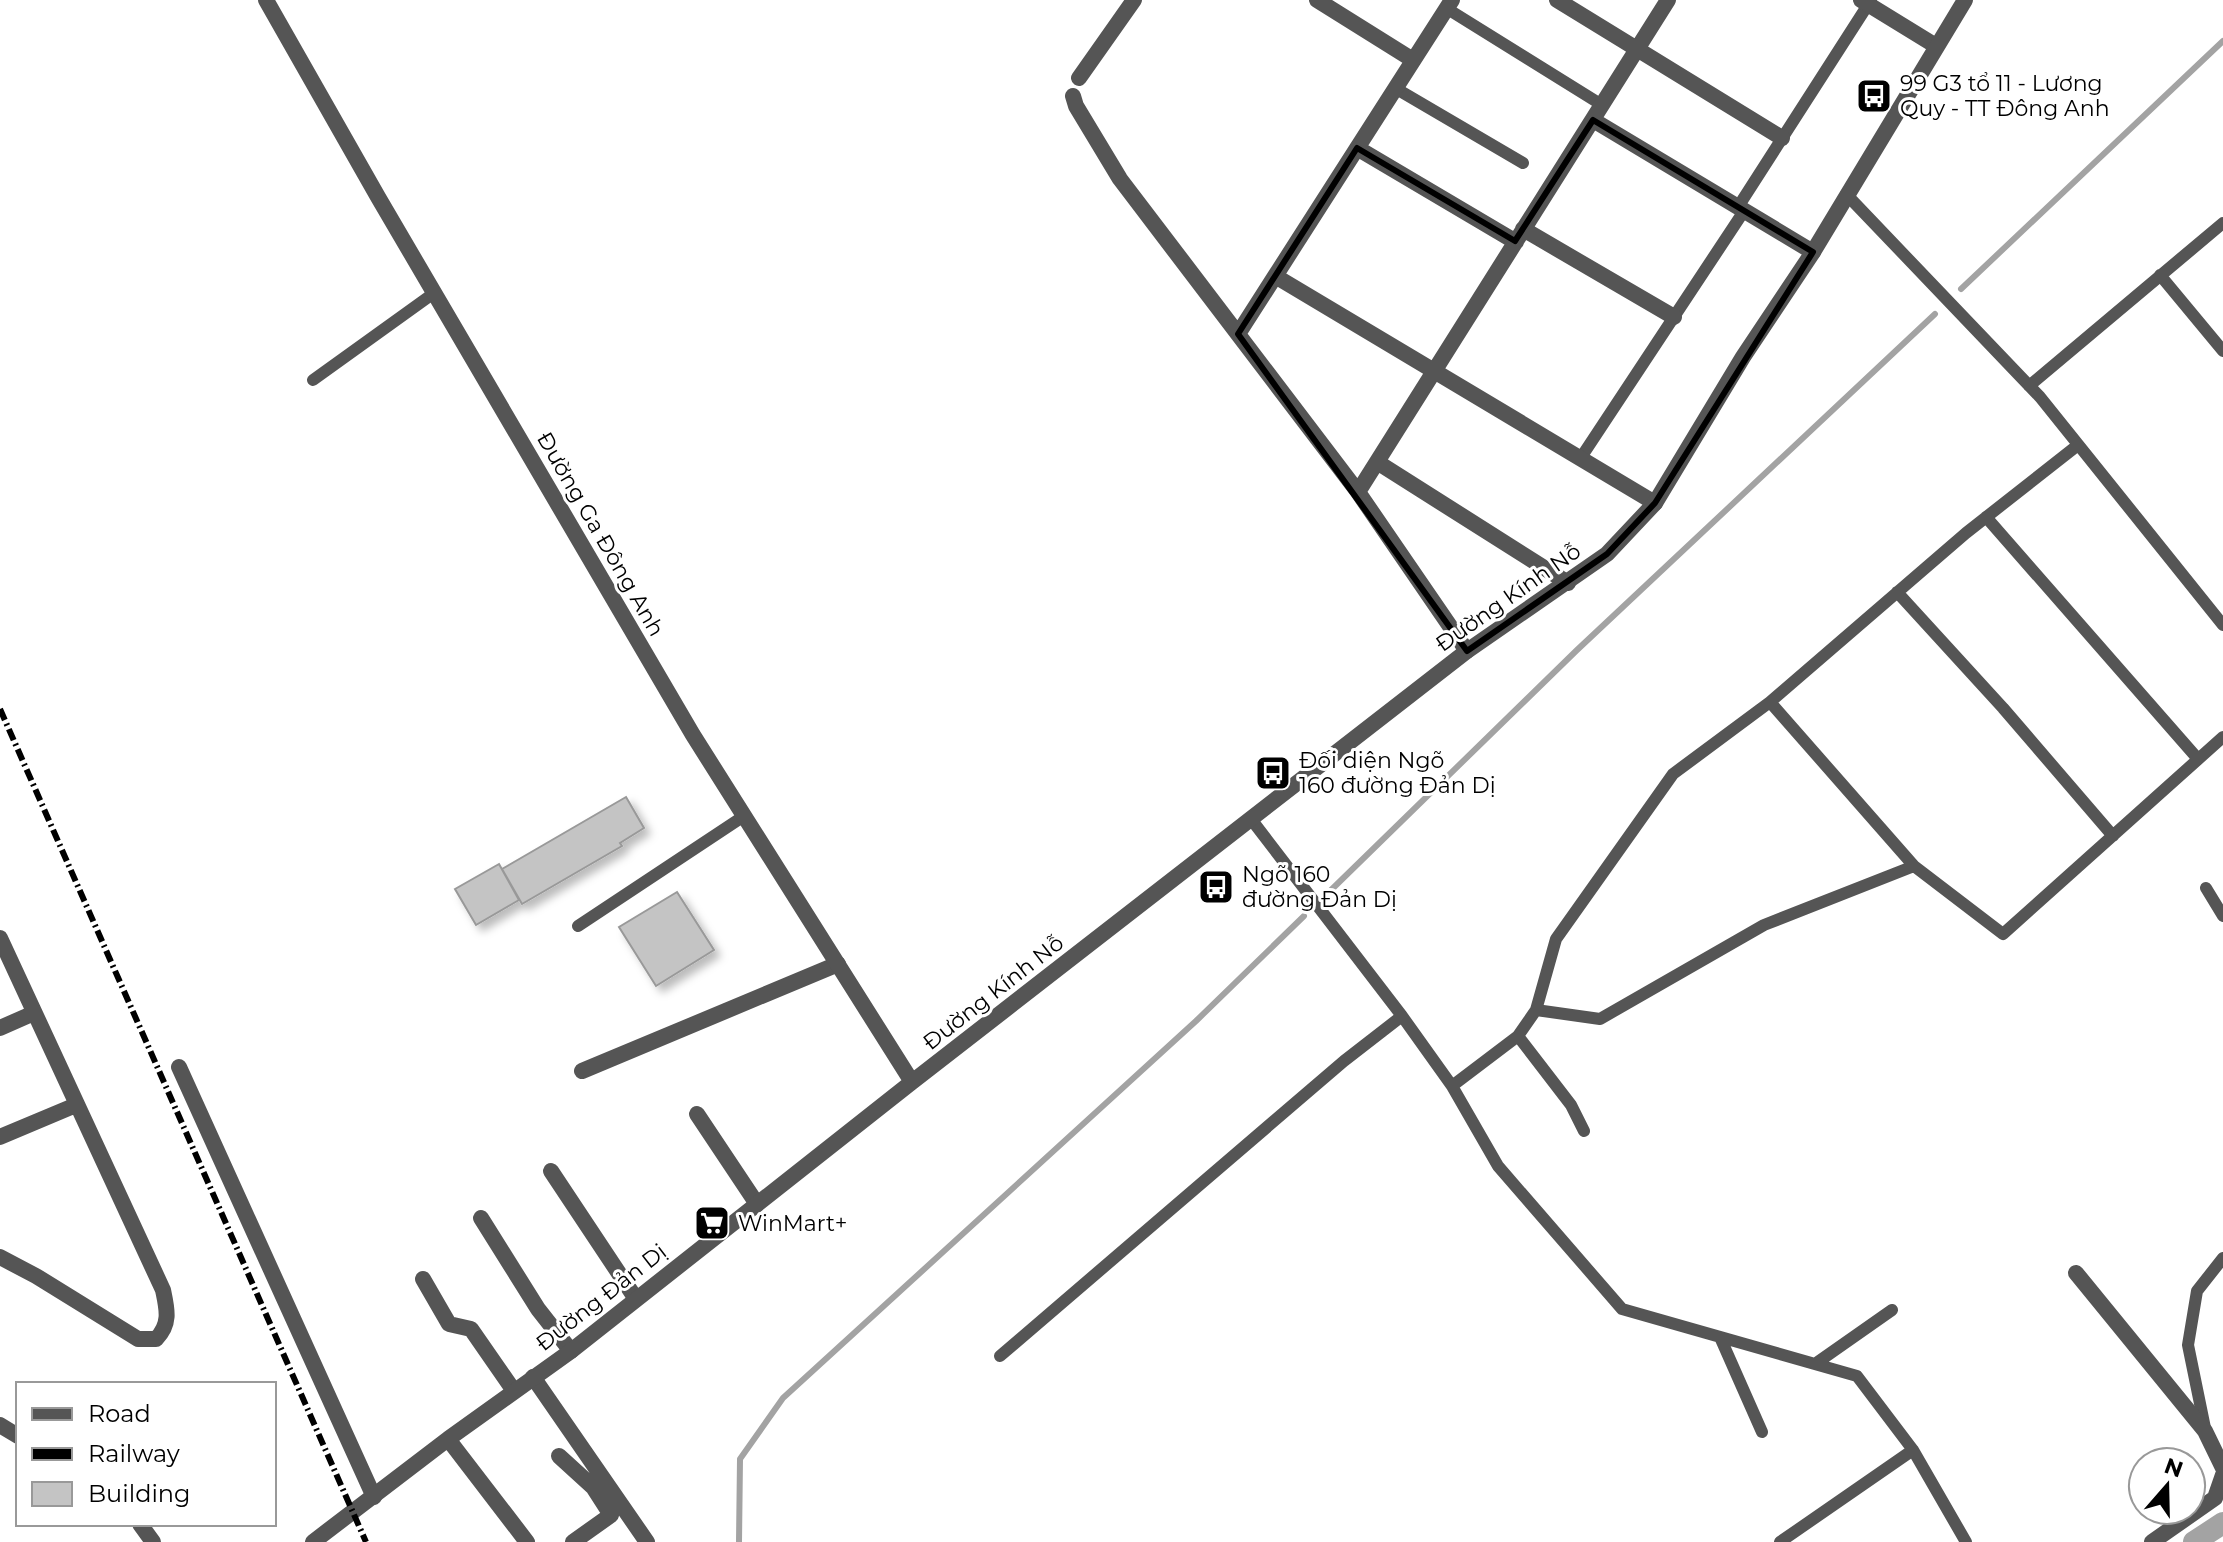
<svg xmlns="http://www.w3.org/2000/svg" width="2223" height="1542" font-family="Montserrat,sans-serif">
	<defs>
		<filter id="shadow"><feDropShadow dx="6" dy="6" stdDeviation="4" flood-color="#0004"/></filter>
	</defs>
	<rect width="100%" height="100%" fill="#fff"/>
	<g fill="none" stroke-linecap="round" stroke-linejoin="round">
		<path stroke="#a3a3a3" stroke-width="6" d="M1961,289l262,-248
			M1329,892l248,-242 358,-336
			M739,1542l1,-83 43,-61 413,-377 108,-105"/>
		<path stroke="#a3a3a3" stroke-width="22" d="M2194,1542l29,-19"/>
	</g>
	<path fill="#c4c4c4" stroke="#999" stroke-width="2" filter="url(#shadow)" d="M626,797l18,31 -24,15 2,3 -100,58 -20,-35z
		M499,864l20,36 -43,25 -21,-36z
		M677,892l37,58 -58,36 -37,-59z"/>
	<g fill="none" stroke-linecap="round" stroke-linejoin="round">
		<path stroke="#555" stroke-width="12" d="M1446,8l156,97
			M1395,88l128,75
			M1846,194l194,203 183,228
			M1738,207l133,-207
			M2160,275l63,76
			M313,380l121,-87
			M2029,386l194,-163
			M1580,459l164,-248
			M1986,517l212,242
			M1897,592l106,116 110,128
			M1770,702l196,-169 112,-88
			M1251,819l151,197 50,70 46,80 124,143 235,67 56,74 53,92
			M1914,866l-150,59 -164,94 -64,-9 20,-71 117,-165 97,-72 144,164 89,68 220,-197
			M2206,888l17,28
			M578,926l166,-110
			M1536,1010l-18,26 53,69 13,26
			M1452,1086l66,-50
			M1720,1337l42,95
			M1000,1356l344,-295 58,-45
			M1815,1364l77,-54
			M2205,1428l-17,-83 9,-54 26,-33
			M1780,1542l133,-92"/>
		<path stroke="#555" stroke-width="16" d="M1317,0l96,60
			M1557,0l225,138
			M1861,0l75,46
			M1079,78l55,-78
			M1073,96l3,10 44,73 238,313 109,159
			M1593,120l220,132
			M1357,148l159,94
			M1523,229l151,88
			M1275,276l380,227
			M1238,334l214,-334
			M1377,462l191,121
			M1358,492l310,-492
			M0,938l163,352c4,19 8,34 -7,49h-18l-102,-63 -36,-19
			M0,1028l34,-15
			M179,1067l195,430
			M582,1071l256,-107
			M697,1114l60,90
			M0,1137l76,-32
			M551,1171l85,128
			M481,1218l57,91 33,42
			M2076,1273l129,158 18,37
			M423,1279l26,45 22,5 43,62
			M533,1377l114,165
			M0,1425l18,11
			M559,1456l34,31 18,28 -38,27
			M140,1524l13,18
			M2152,1542l63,-44 8,-23"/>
		<path stroke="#555" stroke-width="16" d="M266,0l112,197 315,538 219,347
			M448,1439l79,103
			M313,1542l135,-103 123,-88 341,-269 555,-431 140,-97 48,-51 88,-146 70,-105 152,-252"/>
		<path stroke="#000" stroke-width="6" stroke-dasharray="12 4 2 4" stroke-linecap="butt" d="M0,709l366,833"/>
	</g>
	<path fill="none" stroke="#000" stroke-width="6" stroke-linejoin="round" d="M1593,120l220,132 -158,251 -48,51 -140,97 -229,-317 119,-186 158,93z"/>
	<defs>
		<symbol id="bus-square" viewBox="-11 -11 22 22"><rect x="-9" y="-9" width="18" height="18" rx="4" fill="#000" stroke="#fff"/><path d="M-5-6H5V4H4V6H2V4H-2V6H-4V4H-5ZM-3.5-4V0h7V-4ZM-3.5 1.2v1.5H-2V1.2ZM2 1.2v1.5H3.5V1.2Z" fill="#fff"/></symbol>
		<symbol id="supermarket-square" viewBox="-11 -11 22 22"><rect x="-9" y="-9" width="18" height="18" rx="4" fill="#000" stroke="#fff"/><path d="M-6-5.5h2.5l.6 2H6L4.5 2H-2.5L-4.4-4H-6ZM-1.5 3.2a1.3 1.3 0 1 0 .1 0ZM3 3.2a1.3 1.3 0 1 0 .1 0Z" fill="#fff"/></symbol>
	</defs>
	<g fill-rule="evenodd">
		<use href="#bus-square" x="1854" y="76" width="40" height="40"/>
		<use href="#bus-square" x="1253" y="753" width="40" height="40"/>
		<use href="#bus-square" x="1196" y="867" width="40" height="40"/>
		<use href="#supermarket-square" x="692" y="1203" width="40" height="40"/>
	</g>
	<g text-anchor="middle" stroke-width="6" stroke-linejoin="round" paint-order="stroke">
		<g font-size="22" fill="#000" stroke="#fff" text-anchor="start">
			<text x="1900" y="91">99 G3 tổ 11 - Lương<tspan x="1900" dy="25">Quy - TT Đông Anh</tspan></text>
			<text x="1299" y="768">Đối diện Ngõ<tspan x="1299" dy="25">160 đường Đản Dị</tspan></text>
			<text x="1242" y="882">Ngõ 160<tspan x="1242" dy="25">đường Đản Dị</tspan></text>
			<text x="738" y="1231">WinMart+</text>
		</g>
		<g font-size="22" fill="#000" stroke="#fff">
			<text transform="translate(601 534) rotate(60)" y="8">Đường Ga Đông Anh</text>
			<text transform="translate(1508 597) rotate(-35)" y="8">Đường Kính Nỗ</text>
			<text transform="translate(993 992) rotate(-38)" y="8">Đường Kính Nỗ</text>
			<text transform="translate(601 1297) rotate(-38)" y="8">Đường Đản Dị</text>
		</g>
	</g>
	<rect x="16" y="1382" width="260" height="144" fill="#ffffff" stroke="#999999" stroke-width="2"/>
	<rect x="32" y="1408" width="40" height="12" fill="#555555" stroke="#999999" stroke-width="2"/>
	<text x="88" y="1422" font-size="24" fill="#000000">Road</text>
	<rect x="32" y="1448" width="40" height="12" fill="#000000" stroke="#999999" stroke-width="2"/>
	<text x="88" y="1462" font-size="24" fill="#000000">Railway</text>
	<rect x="32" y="1482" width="40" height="24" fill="#c4c4c4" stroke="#999999" stroke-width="2"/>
	<text x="88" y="1502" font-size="24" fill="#000000">Building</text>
	<g transform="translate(2167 1486) rotate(20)"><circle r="38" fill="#ffffff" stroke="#999999" stroke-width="2"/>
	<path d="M0-6L14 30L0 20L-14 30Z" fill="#000000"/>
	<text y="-12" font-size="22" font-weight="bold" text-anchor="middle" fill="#000000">N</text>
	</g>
</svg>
